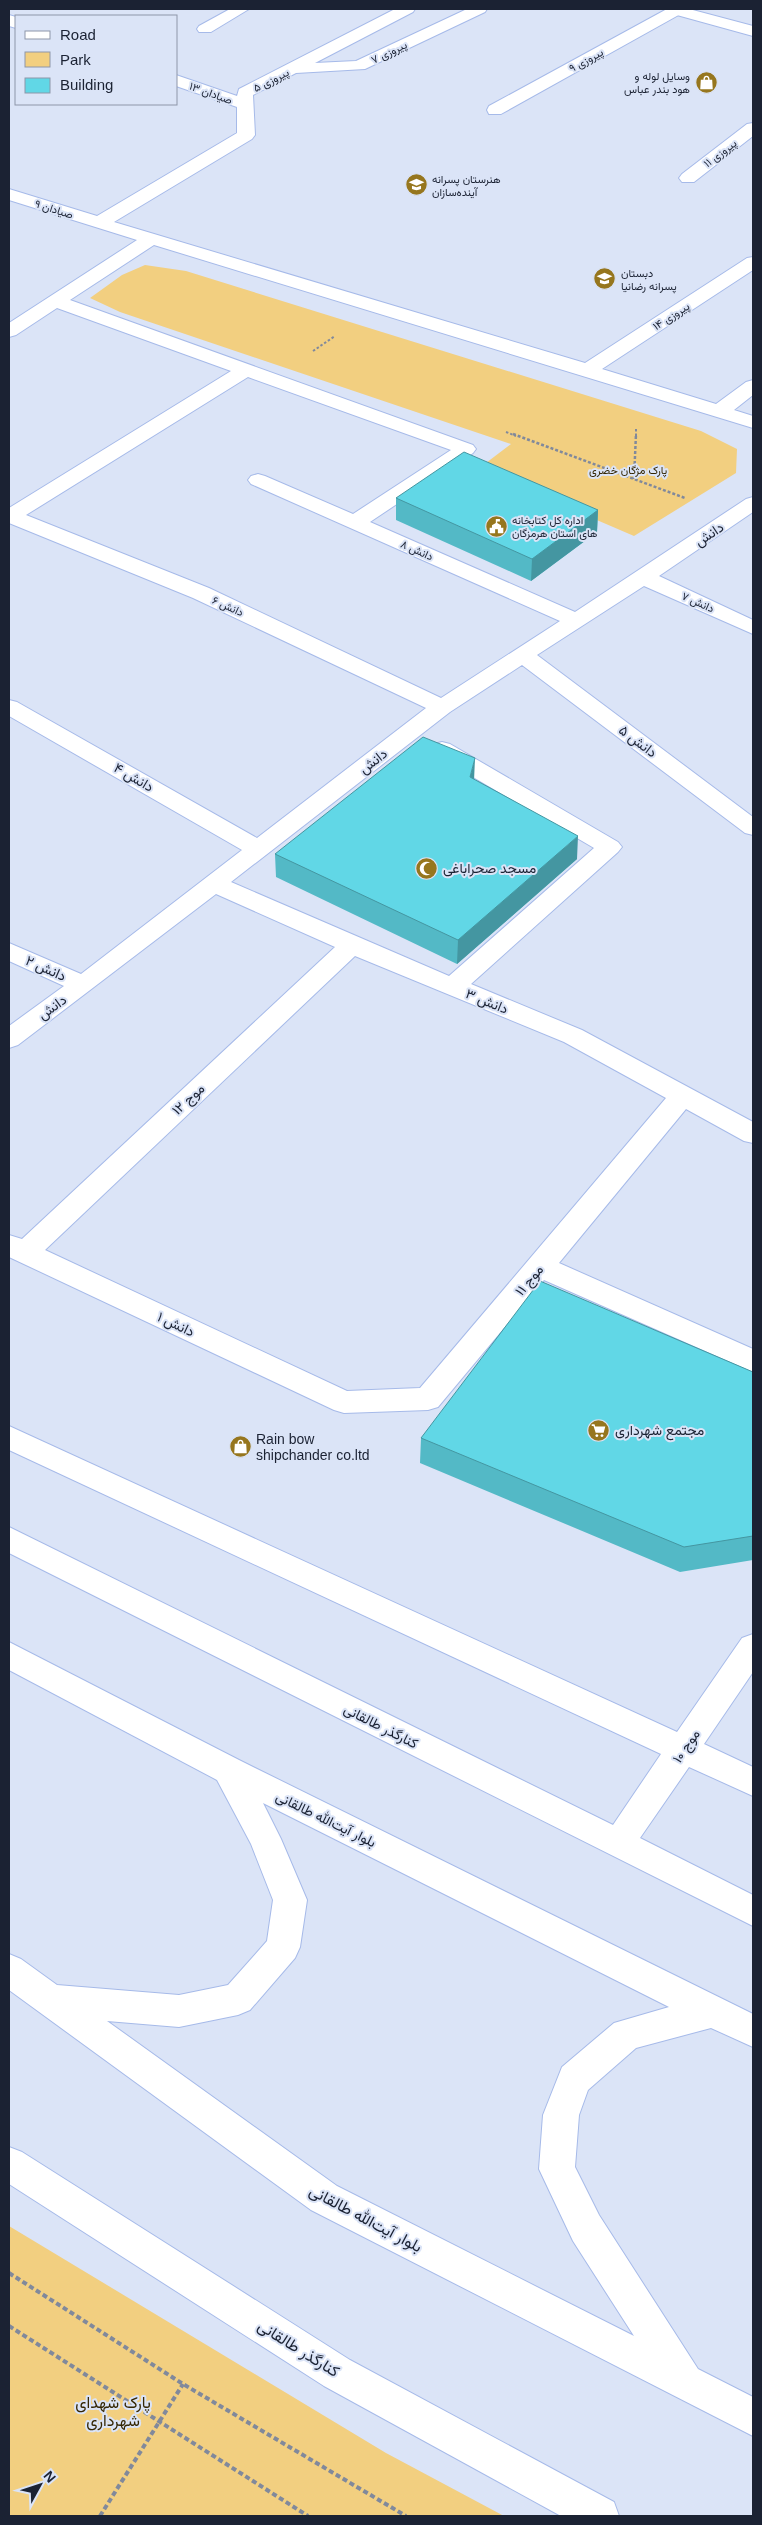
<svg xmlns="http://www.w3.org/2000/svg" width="762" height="2525" font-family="Helvetica,Vazirmatn,sans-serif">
	<rect width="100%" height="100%" fill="#dbe4f7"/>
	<path fill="#f2cf80" d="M145,265l41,6 515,160 36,18 -1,24 -102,63 -156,-67 33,-25 -391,-132 -30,-14 32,-23z
		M9,2226l377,227 118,63h-495z"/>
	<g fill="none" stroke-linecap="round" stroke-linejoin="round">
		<defs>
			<path id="minor" d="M230,9h19l-38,23h-12l-2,-3 2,-3z
				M395,9h20l-2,3 -98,51 41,-2 111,-52h20l-2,3 -120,57 -69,4 -43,22 2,40 -3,4 -138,83 471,141 162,-105 6,-1v13l-151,99 114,35 30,-22 7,-2v15l-19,15 19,6v12l-599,-183 -84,55 403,145 3,4 -3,4 -103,69 205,90 171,-113 7,-2v15l-94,64 94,44v14l-109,-48 -107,69 216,162v18l-8,-2 -223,-168 -72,47 -219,170 218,94 145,-128 -160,-94 -3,-5 3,-5 8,-2 8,2 168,98 4,5 -4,5 -147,132 111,46 171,92v21l-9,-2 -58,-32 -127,154 194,86v23l-209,-92 -106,127 -10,3 -84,3 -10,-3 -325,-153v-22l13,4 313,-292 -119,-53 -198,151 -9,3v-22l55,-40 -55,-25v-18l72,31 161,-124 -233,-134v-16l8,2 240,136 169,-130 -233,-110 -184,-75v-15l222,-137 -174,-63 -41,27 -7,2v-14l128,-83 -128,-40v-11l88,27 140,-83v-26l-61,-21v-11l61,21 2,-7zM248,377l203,73 -98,64 -88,-38 -7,-2 -7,2 -3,4 3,4 309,137 -119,77 -232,-110 -183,-73zM355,956l209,86 102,56 -246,290 -73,3 -302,-141z
				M667,9h19l-2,3 -183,102h-12l-2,-4 2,-4z
				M9,15l7,2v11l-7,-2z
				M753,123v13l-59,46h-12l-3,-4 3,-4 65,-50z
				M9,1426l668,306 65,-94 11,-4v38l-49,72 49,23v29l-64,-29 -49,71 113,57v31l-744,-373v-26l604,298 48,-71 -652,-304z
				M9,2147l13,5 328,208 264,142 5,14h-58l-237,-130 -315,-202z"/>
			<path id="major" d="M664,9h25l64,17v10l-87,-24z
				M9,1642l230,118 514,254v33l-42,-19 -75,20 -48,42 -9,25 -4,52 24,48 99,154 55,28v39l-442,-226 -302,-220v-36l12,5 36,26 122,10 49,-10 39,-44 6,-41 -22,-56 -34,-64 -208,-110zM263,1803l406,204 -55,16 -52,44 -19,48 -4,54 34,72 61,95 -297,-150 -230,-165 72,6 59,-12 12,-5 45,-52 5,-11 7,-47 -26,-61z"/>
		</defs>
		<use href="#minor" stroke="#a6bae9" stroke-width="2"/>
		<use href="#major" stroke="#a6bae9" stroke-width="2"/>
		<path stroke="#81899b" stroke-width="2" stroke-dasharray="2.5 2" stroke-linecap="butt" d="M313,351l22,-15
			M506,432l10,4
			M636,436v-9"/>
		<path stroke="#81899b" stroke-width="2.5" stroke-dasharray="3 2" stroke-linecap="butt" d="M513,434l172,64
			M634,479l2,-45"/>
		<path stroke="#81899b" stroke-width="4" stroke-dasharray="5 3" stroke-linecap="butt" d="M9,2273l174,111 223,132
			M9,2326l299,190
			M100,2516l83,-132"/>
		<use href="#minor" fill="#fff" fill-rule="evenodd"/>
		<use href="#major" fill="#fff" fill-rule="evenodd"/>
	</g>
	<path fill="#53b9c6" d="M396,498l202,12 -1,22 -66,49 -135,-61z
		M474,780l103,79 -120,105 -181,-87 -1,-23z
		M753,1372v188l-73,12 -260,-109 1,-25z"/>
	<path fill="#4496a1" d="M598,510l-1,22 -66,49 1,-22z
		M475,758l-1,23 -4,-4z
		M578,836l-1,23 -120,105 1,-24z"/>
	<path fill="#61d7e6" stroke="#4496a1" d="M464,452l134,58 -66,49 -136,-61z
		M423,737l52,21 -5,19 108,59 -120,104 -183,-86z
		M540,1281l213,91v164l-69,11 -263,-109z"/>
	<defs>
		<symbol id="shop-disc" viewBox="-11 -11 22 22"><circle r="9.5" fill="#96761e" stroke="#dbe4f7"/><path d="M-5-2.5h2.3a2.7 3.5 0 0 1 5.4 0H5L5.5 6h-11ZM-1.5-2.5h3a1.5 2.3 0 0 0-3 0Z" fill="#fff"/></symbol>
		<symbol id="school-disc" viewBox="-11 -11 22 22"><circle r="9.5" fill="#96761e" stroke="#dbe4f7"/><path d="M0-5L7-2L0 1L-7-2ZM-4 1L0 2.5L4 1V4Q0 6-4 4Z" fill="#fff"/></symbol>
		<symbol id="civic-disc" viewBox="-11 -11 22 22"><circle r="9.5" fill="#96761e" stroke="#dbe4f7"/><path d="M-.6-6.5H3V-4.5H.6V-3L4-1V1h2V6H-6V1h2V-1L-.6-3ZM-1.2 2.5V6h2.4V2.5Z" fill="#fff"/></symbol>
		<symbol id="mosque-disc" viewBox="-11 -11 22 22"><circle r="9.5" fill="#96761e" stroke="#dbe4f7"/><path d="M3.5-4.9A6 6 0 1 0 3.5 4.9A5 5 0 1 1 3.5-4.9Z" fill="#fff"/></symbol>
		<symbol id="supermarket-disc" viewBox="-11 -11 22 22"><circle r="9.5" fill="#96761e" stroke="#dbe4f7"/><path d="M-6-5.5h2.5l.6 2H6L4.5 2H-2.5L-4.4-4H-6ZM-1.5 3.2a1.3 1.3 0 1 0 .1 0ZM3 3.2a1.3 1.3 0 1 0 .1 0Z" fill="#fff"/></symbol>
	</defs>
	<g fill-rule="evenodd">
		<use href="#shop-disc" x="694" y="70" width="25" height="25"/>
		<use href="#school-disc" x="404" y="172" width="25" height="25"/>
		<use href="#school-disc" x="592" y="266" width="25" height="25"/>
		<use href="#civic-disc" x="484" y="514" width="25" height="25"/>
		<use href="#mosque-disc" x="414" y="856" width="25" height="25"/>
		<use href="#supermarket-disc" x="586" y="1418" width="25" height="25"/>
		<use href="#shop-disc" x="228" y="1434" width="25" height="25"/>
	</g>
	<g text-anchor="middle" stroke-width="4" stroke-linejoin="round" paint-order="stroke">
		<g font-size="11" fill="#1b2233" stroke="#dbe4f7">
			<text transform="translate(389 52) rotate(-26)" y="4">پیروزی ۷</text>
			<text transform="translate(586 60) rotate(-29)" y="4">پیروزی ۹</text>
			<text transform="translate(271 80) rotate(-27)" y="4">پیروزی ۵</text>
			<text transform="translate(211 93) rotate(20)" y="4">صیادان ۱۳</text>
			<text transform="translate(720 153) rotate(-37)" y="4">پیروزی ۱۱</text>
			<text transform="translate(54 209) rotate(18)" y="4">صیادان ۹</text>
			<text transform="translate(671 316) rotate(-33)" y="4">پیروزی ۱۴</text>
			<text transform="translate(417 550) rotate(24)" y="4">دانش ۸</text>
			<text transform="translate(698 602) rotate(24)" y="4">دانش ۷</text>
			<text transform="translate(228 606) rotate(25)" y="4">دانش ۶</text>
		</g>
		<g font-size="11" fill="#1b2233" stroke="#dbe4f7" text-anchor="start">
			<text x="690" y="80" text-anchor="end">وسایل لوله و<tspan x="690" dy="13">هود بندر عباس</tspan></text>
			<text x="432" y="183">هنرستان پسرانه<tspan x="432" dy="13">آینده‌سازان</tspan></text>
			<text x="621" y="277">دبستان<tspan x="621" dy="13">پسرانه رضانیا</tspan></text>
			<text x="512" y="524">اداره کل کتابخانه<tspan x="512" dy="13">های استان هرمزگان</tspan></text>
		</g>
		<g font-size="11" fill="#352703" stroke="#dbe4f7">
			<text x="628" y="474">پارک مژگان خضری</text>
		</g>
		<g font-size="14" fill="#1b2233" stroke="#dbe4f7">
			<text transform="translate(709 534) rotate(-34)" y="5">دانش</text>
			<text transform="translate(638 741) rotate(37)" y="5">دانش ۵</text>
			<text transform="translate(373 761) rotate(-38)" y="5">دانش</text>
			<text transform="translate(134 777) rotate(30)" y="5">دانش ۴</text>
			<text transform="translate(46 968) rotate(24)" y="5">دانش ۲</text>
			<text transform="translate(487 1001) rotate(22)" y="5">دانش ۳</text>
			<text transform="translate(52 1007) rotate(-36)" y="5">دانش</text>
			<text transform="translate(188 1099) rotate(-43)" y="5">موج ۱۲</text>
			<text transform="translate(529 1280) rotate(-50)" y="5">موج ۱۱</text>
			<text transform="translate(176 1324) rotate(25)" y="5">دانش ۱</text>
			<text transform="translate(381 1726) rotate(27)" y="5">کنارگذر طالقانی</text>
			<text transform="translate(686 1746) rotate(-56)" y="5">موج ۱۰</text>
			<text transform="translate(326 1819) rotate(26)" y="5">بلوار آیت‌الله طالقانی</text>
		</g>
		<g font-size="14" fill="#1b2233" stroke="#dbe4f7" text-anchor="start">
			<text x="443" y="873">مسجد صحراباغی</text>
			<text x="615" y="1435">مجتمع شهرداری</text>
			<text x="256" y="1444">Rain bow<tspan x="256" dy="16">shipchander co.ltd</tspan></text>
		</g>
		<g font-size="16" fill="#1b2233" stroke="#dbe4f7">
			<text transform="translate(366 2218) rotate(28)" y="6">بلوار آیت‌الله طالقانی</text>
			<text transform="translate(299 2348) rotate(32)" y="6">کنارگذر طالقانی</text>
		</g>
		<g font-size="16" fill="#352703" stroke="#dbe4f7">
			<text x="113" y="2408">پارک شهدای<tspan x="113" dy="18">شهرداری</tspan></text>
		</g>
	</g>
	<rect width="762" height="2525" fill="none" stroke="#1b2233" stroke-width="20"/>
	<rect x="15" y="15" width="162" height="90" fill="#dbe4f7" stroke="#8e96a9"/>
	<rect x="25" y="31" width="25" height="8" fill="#ffffff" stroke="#8e96a9"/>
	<text x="60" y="40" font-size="15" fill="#1b2233">Road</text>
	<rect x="25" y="52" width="25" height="15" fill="#f2cf80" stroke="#8e96a9"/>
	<text x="60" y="65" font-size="15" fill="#1b2233">Park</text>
	<rect x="25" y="78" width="25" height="15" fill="#61d7e6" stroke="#8e96a9"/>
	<text x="60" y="90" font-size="15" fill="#1b2233">Building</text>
	<g transform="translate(40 2485) rotate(50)" stroke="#dbe4f7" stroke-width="4" paint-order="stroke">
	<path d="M0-4L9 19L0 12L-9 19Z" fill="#1b2233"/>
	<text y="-8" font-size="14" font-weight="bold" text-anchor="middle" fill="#1b2233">N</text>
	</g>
</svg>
